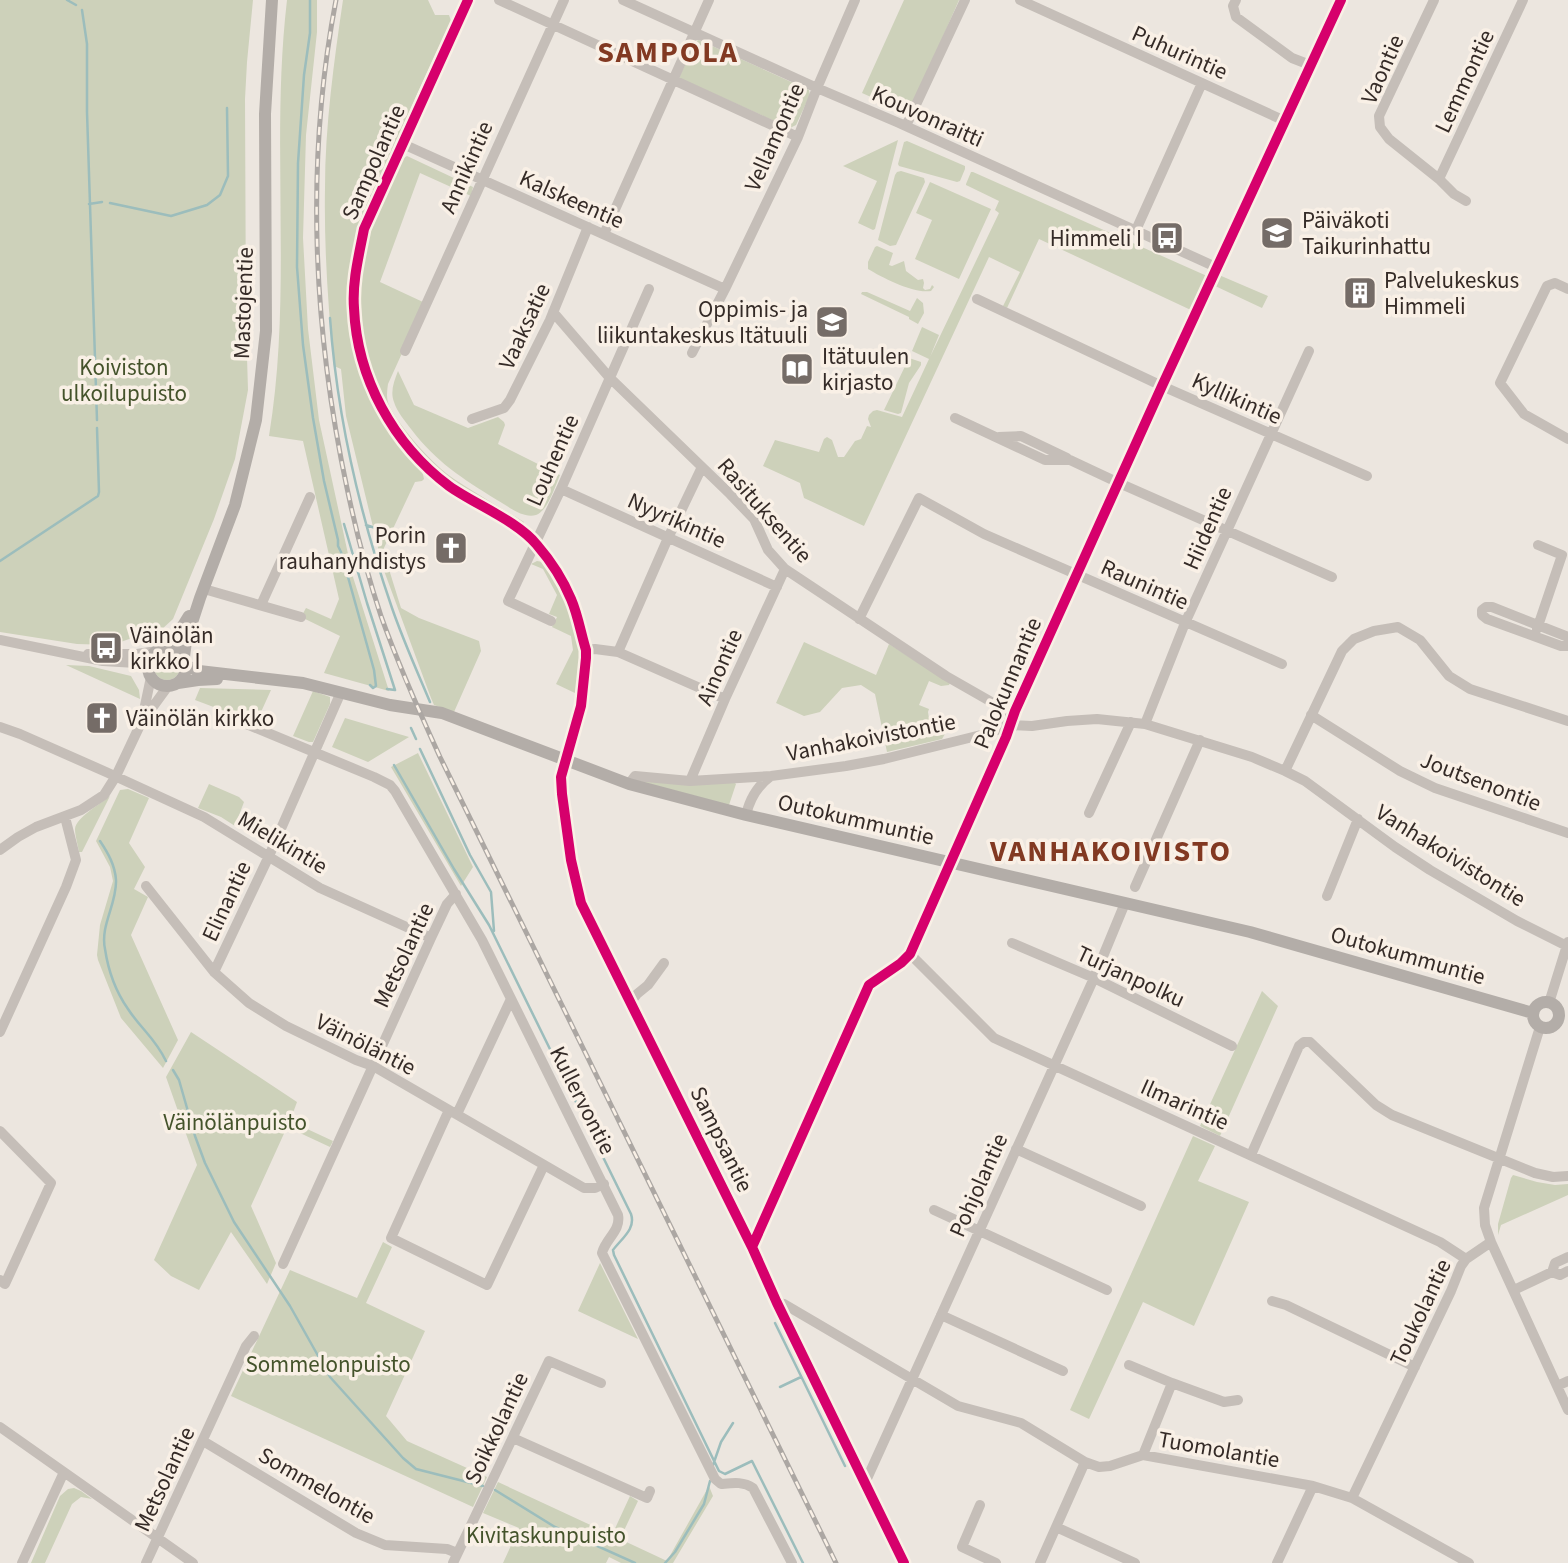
<svg xmlns="http://www.w3.org/2000/svg" width="1568" height="1563" font-family="'Source Sans 3',sans-serif">
	<rect width="100%" height="100%" fill="#ece6df"/>
	<path fill="#cdd1ba" d="M0,0h253l-6,62 -2,37 1,225 2,66 -13,69 -21,60 -41,100 -12,11 -14,5 -12,2 -23,8 -35,-1 -77,-12z
		M287,0h30v32l-11,103 -3,103 5,91 11,91 34,157 36,114 -65,-18 16,-37 -39,-19 5,-9 25,11 8,-20 -36,-158 -34,-5c24,-145 1,-291 18,-436z
		M343,0h85l7,15h14l2,6c-23,49 -46,99 -67,150 -17,41 -35,82 -36,127 0,26 5,54 13,78 7,20 17,40 29,57 10,15 32,28 34,46l-2,2 -7,1 -32,68 18,58 18,10 60,23 2,10 -27,61 -20,-7 -3,-7 -48,-130 -37,-152 -5,-47 -7,-3c-6,-59 -10,-119 -9,-178 0,-61 9,-127 18,-188z
		M904,0h55l-50,114 -47,-21z
		M699,40l110,50 1,5 -14,30 -6,3 -111,-50 17,-37z
		M898,140l-23,89 -2,1 -15,-7 19,-42 -34,-15z
		M907,141l58,25v3l-5,12 -3,1 -58,-16 -1,-2 6,-22z
		M407,156l66,31 -2,9 -51,-23 -40,109 43,20v5l-35,77c-1,7 -2,14 1,21 11,23 44,60 65,74 23,15 47,29 70,43l-2,5c-25,-16 -53,-31 -76,-49 -70,-56 -104,-148 -80,-235 9,-29 23,-56 36,-84z
		M901,171l23,7 1,4 -29,63 -6,1 -12,-6 17,-65 2,-3z
		M971,172h2l234,104 -14,35 -154,-72 -32,69 -4,-2 17,-34 -31,-15 -125,269 -60,-28 -4,-15 -37,-17 12,-26 44,12 5,-13 3,-2 5,3 6,17h6l11,-16 6,-2 6,-13 4,1 -3,-8 1,-4 4,-4 4,-1 25,7 27,-58 -17,-8 10,-24 17,8 -9,22 69,-144 -4,-3 4,-9 -33,-16v-1z
		M930,182l61,27 -32,70 -44,-20 17,-39 -16,-7z
		M877,246l16,7 -4,12 3,1 12,-5 2,10 12,9 5,-1 1,4 -1,5 2,2 5,-1 2,-4 2,2 -3,4c-17,3 -48,-13 -63,-22v-7l7,-15z
		M1219,275l49,21 -6,12 -49,-23z
		M862,292h5l43,19 7,-13 6,5 1,10 -6,11 -9,-5v-2l-48,-23z
		M909,358l12,4v3l-12,18 -8,30 -3,1 -14,-4z
		M398,371l16,34 54,23 30,-11 6,5 1,3 -7,19 62,31c-5,11 -12,36 -24,40 -13,4 -28,-9 -39,-15 -35,-22 -60,-37 -86,-71 -6,-8 -14,-17 -17,-27 -4,-10 0,-21 4,-31z
		M537,561l6,1c23,25 49,100 34,132l-21,-10 17,-34 -2,-14 -19,-9 5,-10 -8,-3 8,-19 -14,-26 -12,-5z
		M804,642l72,33 13,-31 61,39 -1,2 -8,1 -12,-5 -10,24 10,4 -1,3 3,19 12,-2 2,5 -3,5 -55,13 -12,-58 -14,-9 -19,3 -22,24 -16,4 -28,-13z
		M154 667a13 13 0 1 1 26 0a13 13 0 1 1-26 0Z
		M66,665l23,1 42,10 8,14 1,9z
		M200,688l71,2 -15,33 -61,-23z
		M313,691l17,6v7l-17,38h-4l-16,-6z
		M345,718l64,19 -41,25 -36,-15z
		M418,753l55,114 -12,19 -70,-119z
		M642,780l93,3 1,1 -7,21 -87,-23z
		M209,784l30,13 5,5 -9,24 -14,-9 -23,-9z
		M128,789l21,9 -20,45 16,24 -11,22 14,8 -17,38 47,105 -15,28 -42,-50 -23,-58 -1,-5 3,-30 13,-44 -3,-14 -14,-26 24,-51z
		M110,796l-28,56h-3c-1,-7 -4,-16 -4,-23 1,-12 26,-25 35,-33z
		M1262,991l16,15 -58,130 -20,-10z
		M191,1032l106,70 -7,19 43,20 -3,6 -43,-20 -36,79 25,57 -9,21 -36,-52 -32,58 -28,-14 -17,-16 43,-95 -31,-88z
		M1193,1136l22,10 -17,35 51,21 -55,124 -51,-24 -54,117 -19,-9z
		M1513,1175l24,7 18,3 13,-1v11l-67,30 -3,10v-11l13,-46z
		M383,1242l9,5 -26,56 59,28 -39,85 21,25 80,36 -14,30 -242,-111 59,-126 67,28z
		M600,1263l38,76 -60,-28z
		M498,1482l114,53 18,-39 8,5 -18,38 47,22 42,-75 4,10 -40,67h-52l-12,-6 -3,6h-103l16,-35 -36,-15z
		M74,1488l7,3 11,8 -11,-2 -9,7 -27,59h-14l29,-67 8,-7z"/>
	<g fill="none" stroke-linecap="round" stroke-linejoin="round">
		<path stroke="#9cbdbc" stroke-width="2.5" d="M67,0l9,5
			M310,0v33l-6,42 -6,88 -1,104 6,78 10,73 11,63 14,59v6l3,6 33,118 2,16 -3,2 -3,-3
			M82,10l5,34v68l10,308
			M110,203l61,13 36,-11 13,-10 8,-19 -1,-68
			M89,204l13,-2
			M330,318c7,98 30,197 62,290 11,32 25,63 38,94
			M344,524l23,79 28,87 -8,-1
			M366,525l31,10
			M409,539h2
			M0,561l98,-65 1,-4 -2,-64
			M411,728l5,11
			M420,749l50,106 21,37 3,39
			M394,765l60,104 35,56 142,289c5,15 -9,24 -18,36l1,5 105,216 6,3 27,-13 51,102
			M100,841c8,12 15,24 16,39 1,24 -16,45 -11,69 3,20 11,43 23,60 13,20 27,29 38,52
			M173,1070l6,10 16,56 10,27 29,59 56,84 40,71 73,81 13,11 67,17
			M775,1323l70,143
			M780,1387l21,-10
			M713,1465l8,-23 12,-19
			M495,1490l60,37 80,36
			M665,1563l10,-11 29,-48 6,-23"/>
		<path stroke="#c5beb8" stroke-width="10" d="M468,0l-104,229c-5,26 -12,53 -10,79 3,70 39,136 95,178 25,18 69,35 88,59 13,15 26,35 34,54 7,16 10,35 15,51v8l-5,48 -20,71 1,17 9,66 10,43 171,344 25,56 127,260
			M499,0l299,137
			M623,0l194,88 82,35 319,145
			M1020,0l265,121
			M1236,0l-3,6 3,11 56,41 18,7
			M1434,0l-55,116 1,11 9,12 50,40 15,15 12,7
			M906,126l59,-126
			M403,144l322,145
			M1439,179l84,-179
			M1136,230l66,-147
			M604,234l105,-234
			M1568,289l-13,-6 -8,3 -47,97 24,31 44,25
			M977,299l185,87 205,90
			M553,312l56,65 121,117 24,25 14,31 17,19 161,107 49,28 7,9 7,12
			M405,351l159,-351
			M692,353l33,-64 73,-152 19,-49 38,-88
			M955,418l90,42h25l49,23 213,94
			M472,419l32,-11 6,-8 40,-80 38,-93
			M999,437l22,-1 46,22
			M561,489l216,98
			M204,589l97,28
			M261,605l49,-108
			M859,619l60,-121 65,36 298,130
			M551,621l-43,-20 53,-112 88,-200
			M1537,629l25,-74 -24,-10
			M1568,637l-76,-30h-6l-4,3v5l5,4 74,27h7
			M0,640l103,21 33,2 12,5
			M586,650l9,-1 23,3 107,47
			M618,652l50,-114 34,-71
			M88,654h49l20,-3
			M143,715l8,-38
			M1311,715l89,56 35,17 133,45
			M232,718l142,59 16,8 5,6 87,149 136,275c3,16 -12,23 -16,38l113,226 6,5c11,-1 22,-3 32,4l39,75
			M1145,724l40,-101 124,-272
			M0,727l20,7 86,38 98,45 116,71 111,50
			M1285,771l57,-120 12,-12 20,-8 24,-4 22,13 29,36 21,13 98,32
			M690,781l35,-82 60,-130
			M629,784l6,-8 55,5 81,-5 75,-10 38,-7 105,-26 20,-8 23,1 35,-5 30,-2 48,5 107,33 33,14 20,10 90,66 35,23 87,51 50,25
			M1089,813l42,-91
			M746,815c4,-17 11,-29 25,-39
			M0,850l18,-13 18,-10 45,-17 23,-15 12,-19 25,-53 27,-37
			M146,886l68,86 35,31 37,23 70,34 17,6 211,122h11l9,-4
			M1135,887l65,-147
			M1327,896l31,-77
			M1012,943l82,35 138,68
			M910,954l84,84 446,204 26,17
			M214,972l55,-116 72,-164
			M630,1003l7,-9 11,-9 16,-22
			M1549,1003l19,-61
			M0,1032l66,-145 10,-27 -11,-43
			M449,1110l-58,128 96,47 57,-120
			M457,1114l54,-115
			M0,1131l51,52 -46,101 -5,-4
			M1016,1149l125,57
			M1251,1155l48,-109 5,-4h6l66,63 16,10 143,58 18,4 15,-1
			M934,1210l173,80
			M1491,1242l77,168
			M752,1247l117,-262 32,-22 9,-9 96,-217 9,-26 147,-325 179,-386
			M283,1264l148,-326 16,-34 9,-10
			M1552,1272l3,-9 13,-6
			M1514,1290l38,-18 8,3 8,-4
			M1272,1301l14,4 129,62
			M777,1303l7,1 174,102 63,17 64,39 14,5 11,-1 33,-11 170,31 39,12 117,65
			M941,1315l122,56
			M1129,1365l43,18 52,19 14,-2
			M1557,1386l11,-5
			M0,1427l193,136
			M513,1438l134,60 3,-7
			M203,1441l153,92 29,12 62,4 10,4
			M1143,1455l29,-72
			M865,1483l229,-505 31,-75
			M1352,1498l99,-207 10,-25 5,-7 25,-17 -6,-17 -1,-17 56,-181
			M980,1505l-18,42 34,16
			M1056,1527l79,36
			M22,1563l42,-91
			M146,1563l100,-217 8,-10
			M453,1563l96,-202 52,22
			M1040,1563l45,-101
			M1277,1563l36,-77"/>
		<path stroke="#b3ada8" stroke-width="12" d="M148 667a19 19 0 1 1 38 0a19 19 0 1 1-38 0Z
			M167,648l9,-11 13,-21
			M184,657l2,-16 14,-43 35,-93 21,-85 10,-89 -1,-217 7,-114
			M187,666l12,5 104,12 87,22 52,8 187,71 117,31 504,117 283,81
			M178,683l20,-3 19,-1
			M1533 1015a13 13 0 1 1 26 0a13 13 0 1 1-26 0Z"/>
		<defs>
			<path id="rail" d="M336,0c-31,161 -23,329 11,488 9,43 20,86 34,128 17,48 38,95 59,141l396,806"/>
		</defs>
		<use href="#rail" stroke="#aca7a3" stroke-width="5"/>
		<use href="#rail" stroke="#f9f0e6" stroke-width="2.5" stroke-dasharray="8" stroke-linecap="butt"/>
		<defs>
			<path id="cycleway" d="M468,0l-104,229c-5,26 -12,53 -10,79 3,70 39,136 95,178 25,18 69,35 88,59 13,15 26,35 34,54 7,16 10,35 15,51v8l-5,48 -20,71 1,17 9,66 10,43 171,344 25,56 127,260
				M752,1247l117,-262 32,-22 9,-9 96,-217 9,-26 147,-325 179,-386"/>
		</defs>
		<use href="#cycleway" stroke="#f9f0e6" stroke-width="15"/>
		<use href="#cycleway" stroke="#d6006c" stroke-width="10"/>
	</g>
	<defs>
		<symbol id="school-square" viewBox="-11 -11 22 22"><rect x="-9" y="-9" width="18" height="18" rx="4" fill="#756c67" stroke="#f9f0e6"/><path d="M0-5L7-2L0 1L-7-2ZM-4 1L0 2.5L4 1V4Q0 6-4 4Z" fill="#fff"/></symbol>
		<symbol id="bus-square" viewBox="-11 -11 22 22"><rect x="-9" y="-9" width="18" height="18" rx="4" fill="#756c67" stroke="#f9f0e6"/><path d="M-5-6H5V4H4V6H2V4H-2V6H-4V4H-5ZM-3.5-4V0h7V-4ZM-3.5 1.2v1.5H-2V1.2ZM2 1.2v1.5H3.5V1.2Z" fill="#fff"/></symbol>
		<symbol id="building-square" viewBox="-11 -11 22 22"><rect x="-9" y="-9" width="18" height="18" rx="4" fill="#756c67" stroke="#f9f0e6"/><path d="M-4-6H4V6H1V3H-1V6H-4ZM-2.5-4.3h1.7v1.8h-1.7ZM.8-4.3h1.7v1.8H.8ZM-2.5-1h1.7V.8h-1.7ZM.8-1h1.7V.8H.8Z" fill="#fff"/></symbol>
		<symbol id="library-square" viewBox="-11 -11 22 22"><rect x="-9" y="-9" width="18" height="18" rx="4" fill="#756c67" stroke="#f9f0e6"/><path d="M-6-4Q-3-5.5-.7-3.5V5Q-3 3-6 4ZM6-4Q3-5.5 .7-3.5V5Q3 3 6 4Z" fill="#fff"/></symbol>
		<symbol id="church-square" viewBox="-11 -11 22 22"><rect x="-9" y="-9" width="18" height="18" rx="4" fill="#756c67" stroke="#f9f0e6"/><path d="M-1.2-6h2.4v3.5h3.3v2.4h-3.3V6h-2.4V-.1h-3.3v-2.4h3.3Z" fill="#fff"/></symbol>
	</defs>
	<g fill-rule="evenodd">
		<use href="#school-square" x="1258" y="214" width="38" height="38"/>
		<use href="#bus-square" x="1148" y="219" width="38" height="38"/>
		<use href="#building-square" x="1341" y="274" width="38" height="38"/>
		<use href="#school-square" x="813" y="303" width="38" height="38"/>
		<use href="#library-square" x="778" y="350" width="38" height="38"/>
		<use href="#church-square" x="432" y="529" width="38" height="38"/>
		<use href="#bus-square" x="87" y="629" width="38" height="38"/>
		<use href="#church-square" x="83" y="699" width="38" height="38"/>
	</g>
	<g text-anchor="middle" stroke-width="7" stroke-linejoin="round" paint-order="stroke">
		<g font-size="23" fill="#352b27" stroke="#f9f0e6">
			<text transform="translate(1180 52) rotate(24)" y="8">Puhurintie</text>
			<text transform="translate(1382 69) rotate(-66)" y="8">Vaontie</text>
			<text transform="translate(1464 81) rotate(-65)" y="8">Lemmontie</text>
			<text transform="translate(928 116) rotate(24)" y="8">Kouvonraitti</text>
			<text transform="translate(774 137) rotate(-66)" y="8">Vellamontie</text>
			<text transform="translate(373 162) rotate(-66)" y="8">Sampolantie</text>
			<text transform="translate(466 167) rotate(-66)" y="8">Annikintie</text>
			<text transform="translate(572 199) rotate(24)" y="8">Kalskeentie</text>
			<text transform="translate(243 303) rotate(-88)" y="8">Mastojentie</text>
			<text transform="translate(524 326) rotate(-65)" y="8">Vaaksatie</text>
			<text transform="translate(1237 398) rotate(24)" y="8">Kyllikintie</text>
			<text transform="translate(552 460) rotate(-66)" y="8">Louhentie</text>
			<text transform="translate(765 510) rotate(49)" y="8">Rasituksentie</text>
			<text transform="translate(677 520) rotate(24)" y="8">Nyyrikintie</text>
			<text transform="translate(1207 528) rotate(-66)" y="8">Hiidentie</text>
			<text transform="translate(1145 584) rotate(24)" y="8">Raunintie</text>
			<text transform="translate(719 667) rotate(-66)" y="8">Ainontie</text>
			<text transform="translate(1007 683) rotate(-67)" y="8">Palokunnantie</text>
			<text transform="translate(871 737) rotate(-11)" y="8">Vanhakoivistontie</text>
			<text transform="translate(1481 781) rotate(21)" y="8">Joutsenontie</text>
			<text transform="translate(856 819) rotate(13)" y="8">Outokummuntie</text>
			<text transform="translate(283 842) rotate(31)" y="8">Mielikintie</text>
			<text transform="translate(1451 855) rotate(32)" y="8">Vanhakoivistontie</text>
			<text transform="translate(226 901) rotate(-65)" y="8">Elinantie</text>
			<text transform="translate(403 955) rotate(-65)" y="8">Metsolantie</text>
			<text transform="translate(1408 955) rotate(16)" y="8">Outokummuntie</text>
			<text transform="translate(1131 976) rotate(25)" y="8">Turjanpolku</text>
			<text transform="translate(366 1044) rotate(27)" y="8">Väinöläntie</text>
			<text transform="translate(583 1100) rotate(63)" y="8">Kullervontie</text>
			<text transform="translate(1185 1104) rotate(24)" y="8">Ilmarintie</text>
			<text transform="translate(722 1139) rotate(64)" y="8">Sampsantie</text>
			<text transform="translate(978 1185) rotate(-66)" y="8">Pohjolantie</text>
			<text transform="translate(1420 1312) rotate(-65)" y="8">Toukolantie</text>
			<text transform="translate(496 1428) rotate(-65)" y="8">Soikkolantie</text>
			<text transform="translate(1219 1449) rotate(10)" y="8">Tuomolantie</text>
			<text transform="translate(164 1479) rotate(-65)" y="8">Metsolantie</text>
			<text transform="translate(317 1485) rotate(30)" y="8">Sommelontie</text>
		</g>
		<g font-size="23" fill="#352b27" stroke="#f9f0e6" text-anchor="start">
			<text x="1302" y="228">Päiväkoti<tspan x="1302" dy="26">Taikurinhattu</tspan></text>
			<text x="1142" y="246" text-anchor="end">Himmeli I</text>
			<text x="1384" y="288">Palvelukeskus<tspan x="1384" dy="26">Himmeli</tspan></text>
			<text x="808" y="317" text-anchor="end">Oppimis- ja<tspan x="808" dy="26">liikuntakeskus Itätuuli</tspan></text>
			<text x="822" y="364">Itätuulen<tspan x="822" dy="26">kirjasto</tspan></text>
			<text x="426" y="543" text-anchor="end">Porin<tspan x="426" dy="26">rauhanyhdistys</tspan></text>
			<text x="130" y="643">Väinölän<tspan x="130" dy="26">kirkko I</tspan></text>
			<text x="126" y="726">Väinölän kirkko</text>
		</g>
		<g font-size="23" fill="#44532b" stroke="#f9f0e6">
			<text x="124" y="375">Koiviston<tspan x="124" dy="26">ulkoilupuisto</tspan></text>
			<text x="235" y="1130">Väinölänpuisto</text>
			<text x="328" y="1372">Sommelonpuisto</text>
			<text x="546" y="1543">Kivitaskunpuisto</text>
		</g>
		<g font-size="30" font-weight="bold" letter-spacing="2" fill="#823922" stroke="#f9f0e6">
			<text x="668" y="62">SAMPOLA</text>
			<text x="1111" y="861">VANHAKOIVISTO</text>
		</g>
	</g>
</svg>
